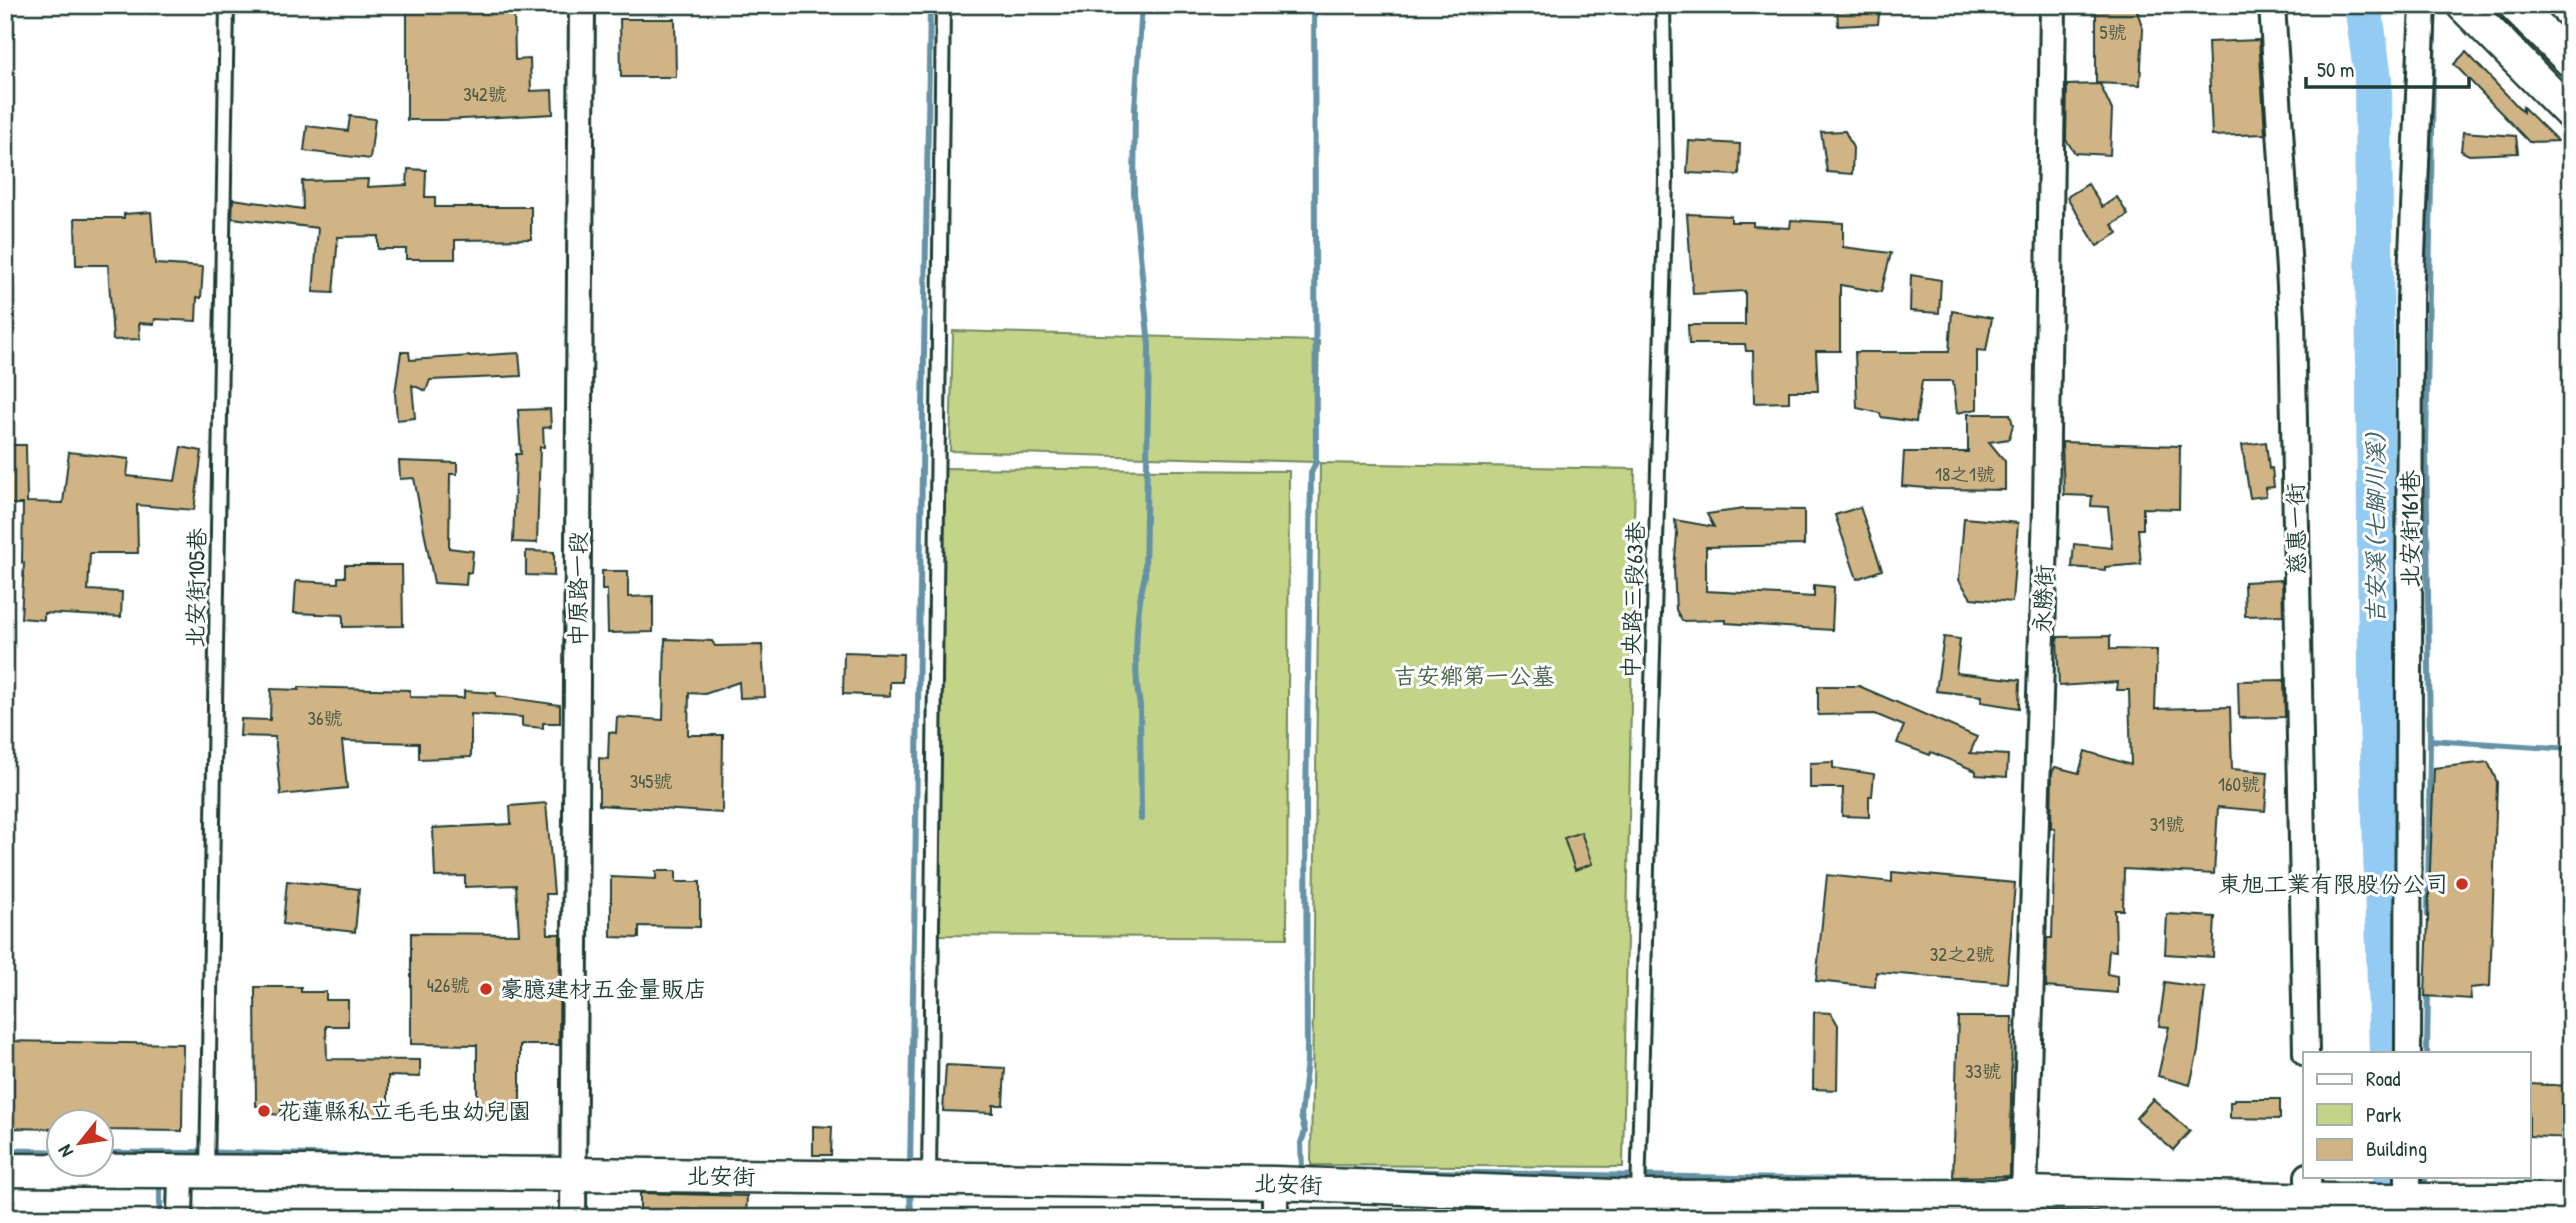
<svg xmlns="http://www.w3.org/2000/svg" width="2576" height="1223" font-family="'Patrick Hand','LXGW WenKai TC',sans-serif">
	<rect width="100%" height="100%" fill="#fff"/>
	<filter id="ink" filterUnits="userSpaceOnUse"><feTurbulence type="fractalNoise" baseFrequency=".0143" numOctaves="2"/><feDisplacementMap in="SourceGraphic" scale="14" xChannelSelector="R" yChannelSelector="G"/><feConvolveMatrix kernelMatrix="1 2 1 2 8 2 1 2 1" color-interpolation-filters="sRGB"/></filter>
	<g filter="url(#ink)">
		<path fill="#c3d388" stroke="#71885e" stroke-width="2" d="M953,331l366,10 -3,121 -366,-11z
			M1320,463l315,6 -12,698 -312,-2z
			M938,468l351,3 -2,467 -350,-3z"/>
		<g fill="none" stroke-linecap="round" stroke-linejoin="round">
			<path stroke="#6592a6" stroke-width="6" d="M2430,740l141,9
				M1141,819l-1,-114c-7,-32 -4,-98 5,-129l4,-230 -15,-153 1,-85 7,-103
				M2428,915l2,-175 -4,-292 8,-425
				M2427,1053l1,-64
				M5,1150l55,2
				M193,1152l194,5
				M102,1153h91
				M910,1169l20,-1164
				M1302,1169l-1,-26 4,-12 -4,-15 6,-56 -1,-256 5,-331 5,-11 -2,-457
				M1332,1170l563,11
				M910,1188l1,30
				M2425,1191v-15
				M160,1218v-37"/>
			<path stroke="#93cbf2" stroke-width="38" d="M2363,5l10,73 4,605 11,370
				M2392,1176l1,42"/>
		</g>
		<path fill="#d1b485" stroke="#1f3d34" stroke-width="2" d="M407,5h38v4l69,-1 1,52 15,-1 1,32 21,-1 1,24 -109,6h-37z
			M1837,5h43l-2,19 -40,2z
			M2096,5h39l8,24 -3,56 -44,-2z
			M620,19h55l1,58h-55z
			M2259,40l6,94 -53,2 -4,-94z
			M2466,52l57,60v-5l35,34 -29,1 -75,-78z
			M2100,84l12,26 -2,45 -35,-2 -9,-13 1,-55z
			M350,116l25,3 -5,40 -66,-8 3,-25 41,5z
			M1845,131l8,17 -1,26 -25,-2 -6,-40z
			M2463,132l53,4 2,17 -49,2 -8,-4z
			M1689,141l51,3 -1,31 -52,-2z
			M408,169l18,1 -1,27h10v10h96v32l-76,1v19h-49v-10h-28v-13l-40,1 -5,56 -20,-1 5,-64 -86,-10 1,-19 70,10 -1,-28 66,-2 -1,8 40,-2z
			M2088,184l14,23 15,-10 11,18 -16,10 6,8 -21,13 -30,-49z
			M151,212l4,52 48,3 -2,31 -4,-1 -1,24 -41,-2 -1,5 -15,-1 1,16 -27,1 -5,-75h-32l-1,-47h49v-4z
			M1687,214l44,2v6h22v4l37,2 1,-8 52,3v24l48,6 -10,39 -41,-7v66h-24l2,40h-29v11l-35,1 -1,-52h-7l-1,-7h-56l-1,-19h57v-34l-52,3z
			M1911,275l30,5 -2,33 -29,-2z
			M1952,311l40,7 -6,33 -9,-1v59l-20,4 -4,-32h-31l-6,41 -35,-5 -1,-4 -23,-5 -2,-56h94z
			M401,352h8l1,8 109,-7 2,23 -91,4 -4,11 -14,-6 3,33 -18,2 -2,-27z
			M550,409l1,18 -8,1 1,19h-4l-3,96 -24,-1 3,-88h5l-3,-44z
			M1968,414h42l3,11 -4,14 -20,3 16,19v29l-66,-1 -37,-3 2,-34h64z
			M2062,442l118,4 -1,63 -36,-1v21h-5l3,35 -36,3v3l-33,-3 2,-23 38,4 -4,-41 -17,-1 1,-10 -28,-1z
			M2266,442l3,27 3,-1 2,19 -9,1 1,8 -16,2 -8,-53z
			M5,445h21l1,57 36,1 6,-51 60,7 -2,17 48,5 6,-34 21,4 -8,59 -57,-5 1,48h-48l-2,37 34,2 -1,25 -77,-4v7l-23,-2 3,-55h-2l1,-59h-18z
			M399,461l58,2v11h-7l-1,74 24,3 -2,22 -4,-1 -1,13 -32,-2 -20,-105 -14,1z
			M1860,507l22,63 -25,9 -22,-64z
			M1744,509l60,1v35l-98,2v44l108,6v-12l20,2 -2,43 -106,-7v-3l-44,1 -6,-11 -2,-41 3,-35 -2,-14 39,7 -7,-13z
			M1964,518l54,5 -6,79 -41,-4 -12,-18z
			M526,551l28,1v24l-28,-1z
			M345,565h57l1,61 -60,1v-12l-49,-2 2,-32 42,2v-6h7z
			M602,571h26v26l25,-1v36l-45,1 -1,-43h-5z
			M2282,580l1,35 -38,1 -1,-34z
			M2110,636v13l47,1 -2,59 75,-2 2,62 36,3 -3,39 -47,-4 -4,67 -90,-5 -1,41h-8l1,41 -7,-1 -2,24 10,2v17l-71,-6 1,-49h5l3,-110h-4l1,-55 3,-6 24,6 6,-22 46,14 -2,-75h-12l1,-8 -59,4 -2,-49z
			M1944,637l16,2 -4,34 64,7 -1,28 -38,-6 1,-6 -46,-5z
			M665,639l47,2 3,5 47,-1 3,52 -25,1 -1,-16 -34,12 -16,-1 -1,42h35l-1,78 -123,-8v-47l9,1 1,-27 7,1 1,-16 46,3z
			M844,652l59,2 -1,28h-12v14l-47,-2z
			M2284,680l1,37 -46,1 -1,-37z
			M1818,686h41l118,51 -7,16 38,2 -1,22 -31,-2v-4l-45,-19 -1,3 -33,-12 7,-17 -29,-12 -57,1z
			M299,687l111,3v7l54,1v-7l32,2v3l64,9v18h-17v5l-21,-2v-9l-51,-3v43l-52,2v-16l-77,-2 5,47 -66,7 -6,-58 -35,-1 1,-17 29,1 1,-31 28,1z
			M1833,762v6l41,6 -2,22h-3v21l-27,-1 1,-28h-33v-25z
			M2488,762l9,20 -7,204 -20,2 1,11 -46,-3 9,-228z
			M546,803l8,91h-8l2,40h12l-1,111h-39v73h-31l-12,-11v-62l-66,-1v-111l108,1 -3,-49 -51,2v-11l-30,1 -2,-49 78,-4 -1,-18z
			M1581,832l11,32 -17,6 -11,-32z
			M656,871h20v11h24v45l-61,-1v12l-28,-1v-60l45,2z
			M1892,872l123,11 -8,100 -131,-11 -1,15 -59,-6 11,-106 65,7z
			M287,881l72,8 -4,43 -72,-8z
			M2167,914l48,3 -2,40 -48,-3z
			M2165,982l40,6 -7,63 -8,34 -32,-9 11,-49 -10,-1z
			M255,987h46v5h25v8h22v26h-22l1,33 93,1v17l-32,-1v40l-35,-1v-2l-72,-4 -1,6 -18,-2 1,-6 -7,-1z
			M1814,1012l17,1 7,12 -1,65 -24,-1z
			M1958,1017h54l-2,159 -57,1z
			M5,1041l178,3 -1,87 -80,-1v-8h-42v7l-55,-1z
			M946,1065l59,3 -2,37h-10v8l-50,-2z
			M2529,1084l42,2v52l-42,-2z
			M2153,1099l37,32 -17,19 -37,-32z
			M2234,1099h46v20l-50,-1v-16h4z
			M813,1126l19,1 -1,28h-18z
			M640,1193l107,3 -1,22h-106z"/>
		<g fill="none" stroke-linecap="round" stroke-linejoin="round">
			<defs>
				<path id="service" d="M207,1172l20,-1167
					M929,1177l14,-1172
					M1638,1196l28,-1017 -3,-174"/>
				<path id="minor" d="M2272,5l20,312 14,736
					M2408,1053l2,-754 13,-294
					M2308,1176l1,42
					M2408,1176v42
					M2024,1193l22,-684 7,-504
					M2002,1196v22
					M180,1218l1,-46
					M573,1218l9,-1213
					M1275,1218v-35"/>
				<path id="tertiary" d="M2463,5l108,109
					M2515,5l56,56
					M5,1170l569,4 701,9 363,14 364,-1 22,-3 305,7h242"/>
			</defs>
			<use href="#service" stroke="#1f3d34" stroke-width="18"/>
			<use href="#minor" stroke="#1f3d34" stroke-width="30"/>
			<use href="#tertiary" stroke="#1f3d34" stroke-width="37"/>
			<use href="#service" stroke="#fff" stroke-width="12"/>
			<use href="#minor" stroke="#fff" stroke-width="24"/>
			<use href="#tertiary" stroke="#fff" stroke-width="32"/>
		</g>
	</g>
	<g fill="#c8321e" stroke="#fff" stroke-width="2.5">
		<circle cx="2462" cy="884" r="7"/>
		<circle cx="486" cy="989" r="7"/>
		<circle cx="264" cy="1111" r="7"/>
	</g>
	<g text-anchor="middle" stroke-width="6" stroke-linejoin="round" paint-order="stroke">
		<g font-size="19" fill="#4c5b48">
			<text x="2113" y="39">5號</text>
			<text x="485" y="101">342號</text>
			<text x="1965" y="481">18之1號</text>
			<text x="325" y="725">36號</text>
			<text x="651" y="788">345號</text>
			<text x="2239" y="791">160號</text>
			<text x="2167" y="831">31號</text>
			<text x="1962" y="961">32之2號</text>
			<text x="448" y="992">426號</text>
			<text x="1983" y="1078">33號</text>
		</g>
		<g font-size="23" fill="#1f3d34" stroke="#fff">
			<text transform="translate(2296 529) rotate(-91)" y="8">慈惠一街</text>
			<text transform="translate(2410 529) rotate(-90)" y="8">北安街161巷</text>
			<text transform="translate(196 588) rotate(-89)" y="8">北安街105巷</text>
			<text transform="translate(578 589) rotate(-90)" y="8">中原路一段</text>
			<text transform="translate(2043 599) rotate(-88)" y="8">永勝街</text>
			<text transform="translate(1633 600) rotate(-88)" y="8">中央路三段63巷</text>
			<text transform="translate(721 1176) rotate(1)" y="8">北安街</text>
			<text transform="translate(1288 1184) rotate(2)" y="8">北安街</text>
		</g>
		<g font-size="23" fill="#486249" stroke="#fff">
			<text x="1474" y="684">吉安鄉第一公墓</text>
		</g>
		<g font-size="23" fill="#1f3d34" stroke="#fff" text-anchor="start">
			<text x="2448" y="892" text-anchor="end">東旭工業有限股份公司</text>
			<text x="500" y="997">豪臆建材五金量販店</text>
			<text x="278" y="1119">花蓮縣私立毛毛虫幼兒園</text>
		</g>
		<g font-size="24" font-style="italic" fill="#3c6064" stroke="#fff">
			<text transform="translate(2376 529) rotate(-90)" y="8">吉安溪 (七腳川溪)</text>
		</g>
	</g>
	<rect width="2576" height="1223" fill="none" stroke="#fff" stroke-width="28"/>
	<rect x="14" y="14" width="2548" height="1195" fill="none" stroke="#1f3d34" stroke-width="2.5" filter="url(#ink)"/>
	<rect x="2303" y="1052" width="228" height="126" fill="#ffffff" stroke="#a5b1ae" stroke-width="2"/>
	<rect x="2317" y="1074" width="35" height="10" fill="#ffffff" stroke="#a5b1ae" stroke-width="2"/>
	<text x="2366" y="1086" font-size="21" fill="#1f3d34">Road</text>
	<rect x="2317" y="1104" width="35" height="21" fill="#c3d388" stroke="#a5b1ae" stroke-width="2"/>
	<text x="2366" y="1122" font-size="21" fill="#1f3d34">Park</text>
	<rect x="2317" y="1139" width="35" height="21" fill="#d1b485" stroke="#a5b1ae" stroke-width="2"/>
	<text x="2366" y="1156" font-size="21" fill="#1f3d34">Building</text>
	<g transform="translate(80 1143) rotate(240)"><circle r="33" fill="#ffffff" stroke="#a5b1ae" stroke-width="2"/>
	<path d="M0-5L12 26L0 18L-12 26Z" fill="#c8321e"/>
	<text y="-10" font-size="19" font-weight="bold" text-anchor="middle" fill="#1f3d34">N</text>
	</g>
	<path d="M2306 77v10h163v-10" fill="none" stroke="#1f3d34" stroke-width="3.5"/>
	<text x="2317" y="77" font-size="21" fill="#1f3d34" stroke="#ffffff" stroke-width="5" paint-order="stroke">50 m</text>
</svg>
